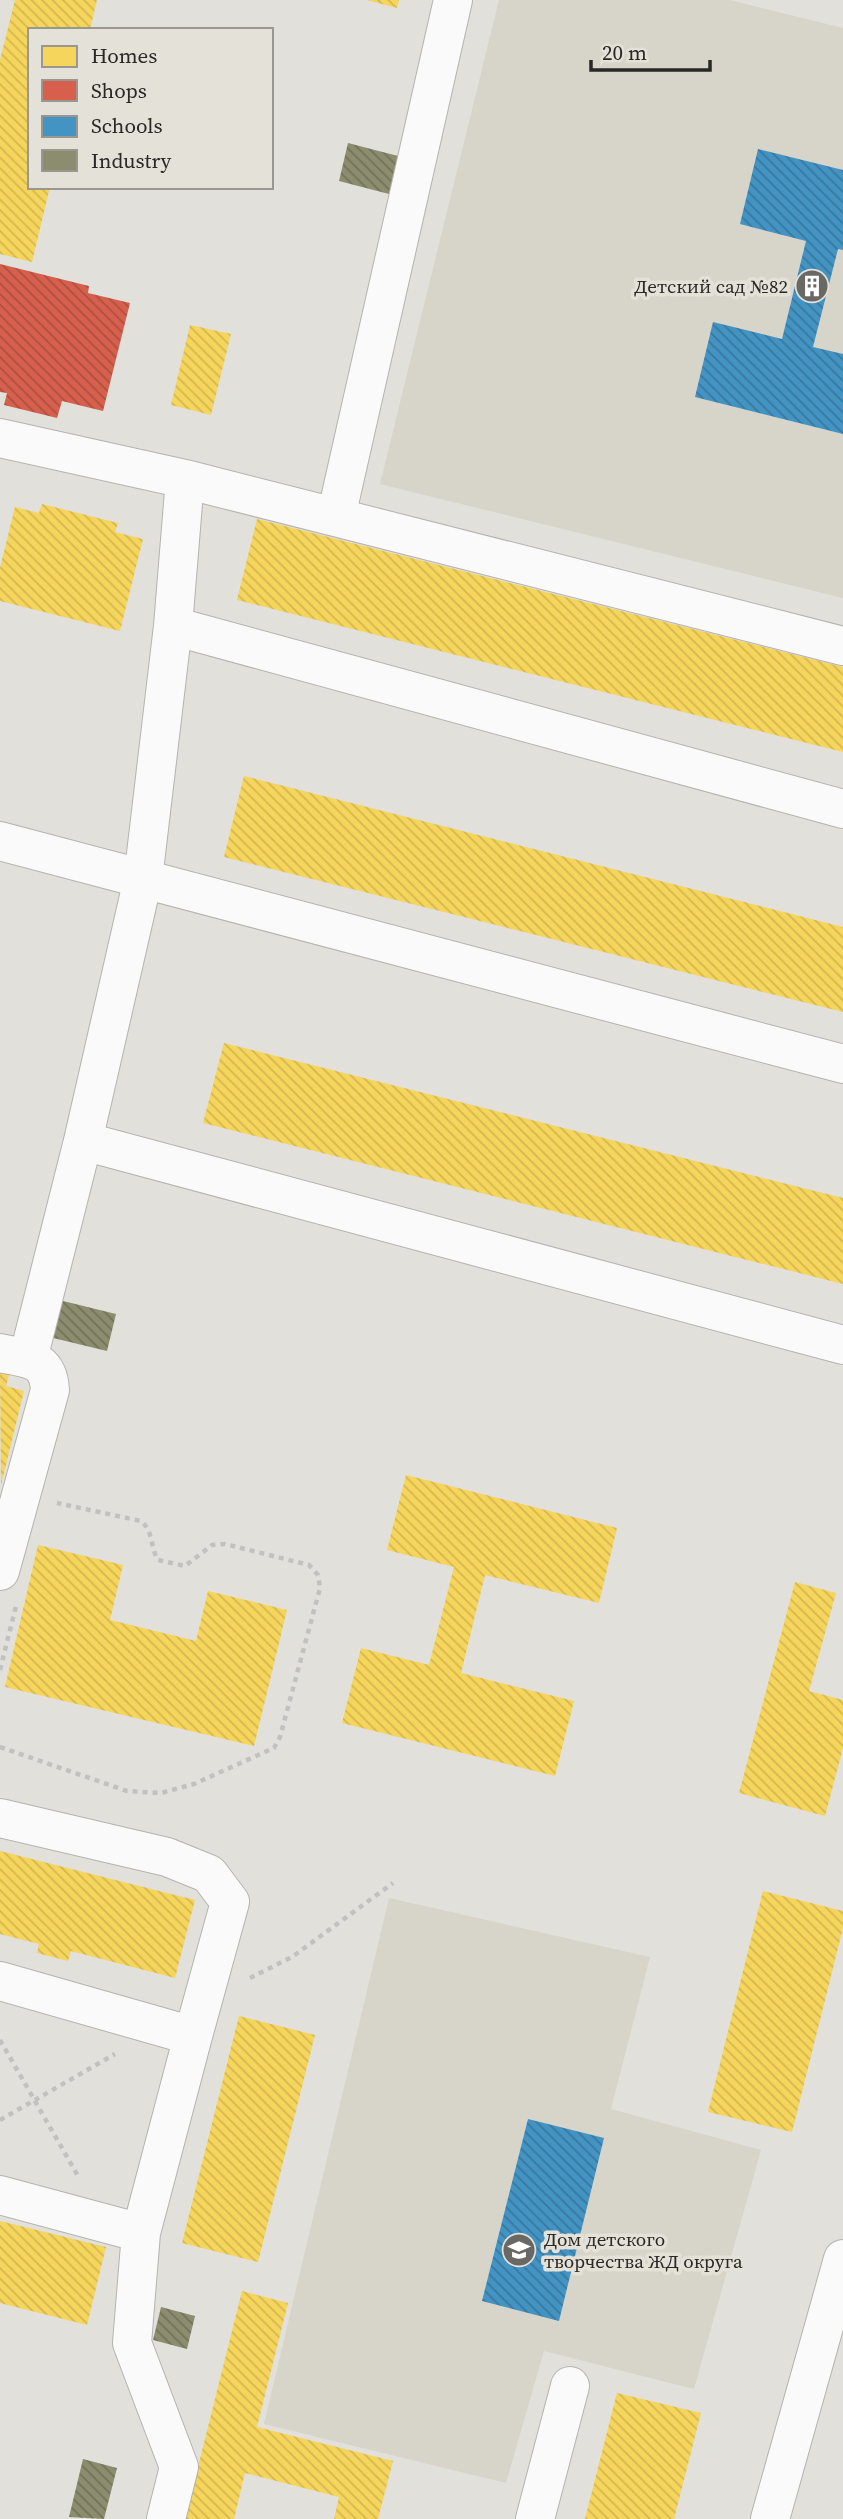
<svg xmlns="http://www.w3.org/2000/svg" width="843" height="2519" font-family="'Source Serif 4',serif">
	<defs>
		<pattern id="homes-back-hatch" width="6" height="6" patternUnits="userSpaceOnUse" patternTransform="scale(1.75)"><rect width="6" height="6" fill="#f6d55c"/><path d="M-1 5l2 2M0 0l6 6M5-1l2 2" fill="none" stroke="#d3b750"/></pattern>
		<pattern id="shops-back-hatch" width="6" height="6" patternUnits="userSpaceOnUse" patternTransform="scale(1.75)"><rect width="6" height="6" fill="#d6604d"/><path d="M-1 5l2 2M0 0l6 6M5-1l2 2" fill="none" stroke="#ae4f40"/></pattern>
		<pattern id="schools-back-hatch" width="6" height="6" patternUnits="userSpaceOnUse" patternTransform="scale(1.75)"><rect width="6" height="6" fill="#4393c3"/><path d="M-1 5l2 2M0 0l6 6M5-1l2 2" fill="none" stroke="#38789e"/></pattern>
		<pattern id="industry-back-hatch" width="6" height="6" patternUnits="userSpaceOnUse" patternTransform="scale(1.75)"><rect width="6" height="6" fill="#8c8c6e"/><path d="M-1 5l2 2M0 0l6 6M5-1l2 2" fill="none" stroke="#72725a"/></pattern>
	</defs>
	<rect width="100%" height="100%" fill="#e1e0db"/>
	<path fill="#d7d4c9" d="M499,0h231l113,28v570l-463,-114z
		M389,1898l261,59 -39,152 150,41 -67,239 -150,-38 -38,132 -242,-59z"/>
	<path fill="url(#homes-back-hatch)" d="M15,0h82l-7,30h-60v157h20l-18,75 -32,-8v-194z
		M367,0h32l-2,8z
		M190,325l41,9 -20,81 -40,-10z
		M42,504l76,19 -3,9 28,7 -23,92 -120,-30v-33l15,-61 24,6z
		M257,519l586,148v85l-606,-152z
		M244,776l599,151v85l-619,-155z
		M224,1043l619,155v86l-640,-161z
		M0,1365l11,2 -5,19 18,5 -23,94z
		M406,1475l211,53 -18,75 -114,-28 -24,98 113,28 -19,75 -213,-53 19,-75 68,17 25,-98 -67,-17z
		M38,1545l85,20 -13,55 86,21 12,-50 79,19 -33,136 -249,-59z
		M795,1582l41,11 -27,98 34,9v48l-18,68 -86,-23z
		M0,1851l195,49 -20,78 -104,-27 -3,10 -31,-8 2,-9 -39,-10z
		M763,1891l80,20v17l-51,204 -84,-20z
		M239,2016l76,19 -57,227 -76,-19z
		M0,2221l106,26 -19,78 -87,-22z
		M242,2291l46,12 -31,124 136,34 -15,58h-44l5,-22 -94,-24 -11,46h-49z
		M617,2393l84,20 -27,106h-89z"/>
	<path fill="url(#shops-back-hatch)" d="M0,264l89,22 -1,7 42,10 -27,108 -41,-10 -5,17 -53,-13 3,-12 -7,-1z"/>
	<path fill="url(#schools-back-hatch)" d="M758,149l85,21v80l-5,-1 -25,98 30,7v80l-148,-37 18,-75 69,17 24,-98 -66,-17z
		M528,2119l76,19 -45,183 -77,-20z"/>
	<path fill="url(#industry-back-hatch)" d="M348,143l50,13 -9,38 -50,-13z
		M59,1300l57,14 -9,37 -58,-14z
		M161,2307l34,9 -8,33 -34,-9z
		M83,2459l34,9 -13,51 -35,-2z"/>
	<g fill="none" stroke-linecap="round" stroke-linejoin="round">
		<defs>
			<path id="minor" d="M0,438l185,41 658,167
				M185,479l-12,147 -30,253 -60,262 760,204
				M336,517l117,-517
				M173,626l670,183
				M0,841l843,223
				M0,1353c27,6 48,4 50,37l-50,181
				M28,1359l55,-218
				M0,1818l167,39 42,17 21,28 -37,134
				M0,1981l193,55 -52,197
				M0,2195l141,38 -9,110 47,124 -13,52
				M535,2519l35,-133
				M770,2519l73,-260"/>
		</defs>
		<use href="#minor" stroke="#b4b3b0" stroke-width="40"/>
		<path stroke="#c2c1c0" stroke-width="4.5" stroke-dasharray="5 5" stroke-linecap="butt" d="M0,1670l16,-64
			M0,1747l127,44 34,2 33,-9 73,-33 7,-3 6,-11 40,-149 -2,-13 -9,-10 -84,-21 -13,1 -27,21 -27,-6c-8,-13 -4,-28 -17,-39l-84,-18
			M250,1978l42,-21 101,-74
			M0,2040l78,136
			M0,2120l115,-66"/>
		<use href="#minor" stroke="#fafafa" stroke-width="38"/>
	</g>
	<defs>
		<symbol id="building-disc" viewBox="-11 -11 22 22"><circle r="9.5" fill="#696865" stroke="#e4e1d8"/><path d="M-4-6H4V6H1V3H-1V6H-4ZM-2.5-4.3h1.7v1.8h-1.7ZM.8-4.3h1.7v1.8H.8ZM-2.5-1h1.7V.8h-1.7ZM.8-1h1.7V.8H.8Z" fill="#fff"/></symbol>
		<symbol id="school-disc" viewBox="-11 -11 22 22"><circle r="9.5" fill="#696865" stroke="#e4e1d8"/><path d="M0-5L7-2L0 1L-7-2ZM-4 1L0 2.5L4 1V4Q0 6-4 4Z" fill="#fff"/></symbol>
	</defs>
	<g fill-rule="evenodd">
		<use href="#building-disc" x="793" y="267" width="38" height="38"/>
		<use href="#school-disc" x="500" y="2231" width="38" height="38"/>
	</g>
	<g text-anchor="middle" stroke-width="7" stroke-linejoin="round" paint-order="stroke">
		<g font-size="19" fill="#292825" stroke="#e4e1d8" text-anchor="end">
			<text x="788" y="293">Детский сад №82</text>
			<text x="544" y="2246" text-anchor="start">Дом детского<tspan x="544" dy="22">творчества ЖД округа</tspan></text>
		</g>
	</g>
	<rect x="28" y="28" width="245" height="161" fill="#e4e1d8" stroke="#999790" stroke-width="2"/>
	<rect x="42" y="46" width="35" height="21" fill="#f6d55c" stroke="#999790" stroke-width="2"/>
	<text x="91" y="63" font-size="21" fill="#292825">Homes</text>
	<rect x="42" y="80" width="35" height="21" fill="#d6604d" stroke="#999790" stroke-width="2"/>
	<text x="91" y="98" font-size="21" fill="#292825">Shops</text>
	<rect x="42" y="116" width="35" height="21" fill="#4393c3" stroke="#999790" stroke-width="2"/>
	<text x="91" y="133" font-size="21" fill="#292825">Schools</text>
	<rect x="42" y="150" width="35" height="21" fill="#8c8c6e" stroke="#999790" stroke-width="2"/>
	<text x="91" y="168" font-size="21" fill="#292825">Industry</text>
	<path d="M591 60v10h119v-10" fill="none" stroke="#292825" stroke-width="3.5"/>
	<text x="602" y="60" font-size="21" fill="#292825" stroke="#e4e1d8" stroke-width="5" paint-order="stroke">20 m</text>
</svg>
